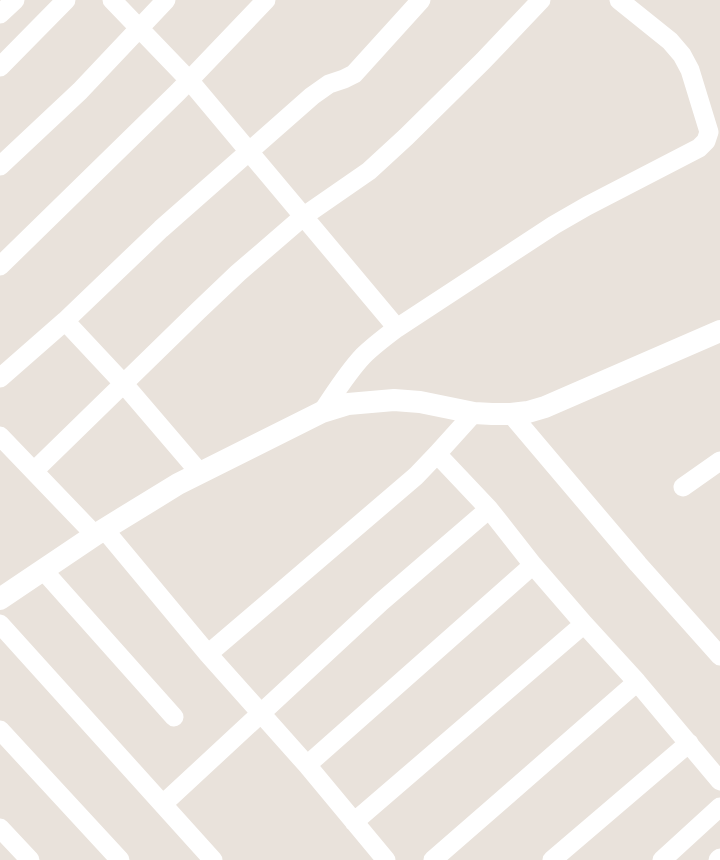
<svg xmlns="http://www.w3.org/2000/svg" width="720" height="860" font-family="'Roboto Condensed',sans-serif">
	<rect width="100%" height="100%" fill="#e9e2db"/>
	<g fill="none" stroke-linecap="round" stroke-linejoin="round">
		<path stroke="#fff" stroke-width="19" d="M112,0l77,80 208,248
			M0,14l15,-14
			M0,67l66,-67
			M0,166l80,-75 86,-91
			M0,266l178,-174 88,-92
			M65,321l58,62 77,90
			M0,378l65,-57 96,-92 151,-133 17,-12 15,-5 10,-5 67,-74
			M322,412c13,-19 25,-39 41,-56 10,-10 22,-19 34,-28l157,-103 33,-19 112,-58 7,-7 3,-9 -19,-62 -8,-15 -12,-14 -51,-41
			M511,414l127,150 82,92
			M0,436l95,99
			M437,454l52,55 44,56 51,59 53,58 83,99
			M34,471l164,-160 40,-38 66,-57 65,-45 37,-34 77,-76 58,-61
			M683,487l37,-26
			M104,529l104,125 99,111 79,95
			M43,570l131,147
			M0,624l213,236
			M208,654l208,-178 21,-22 37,-41
			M0,730l120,130
			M307,765l226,-200
			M163,804l218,-202 108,-93
			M354,822l230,-198
			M0,828l30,32
			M433,860l204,-178
			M552,860l137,-117
			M662,860l58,-53
			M718,860l2,-2"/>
		<path stroke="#fff" stroke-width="22" d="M0,599l95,-64 83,-51 144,-72 26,-8 46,-4 26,2 54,11 18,1h19l17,-2 17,-5 175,-76"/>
	</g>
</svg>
